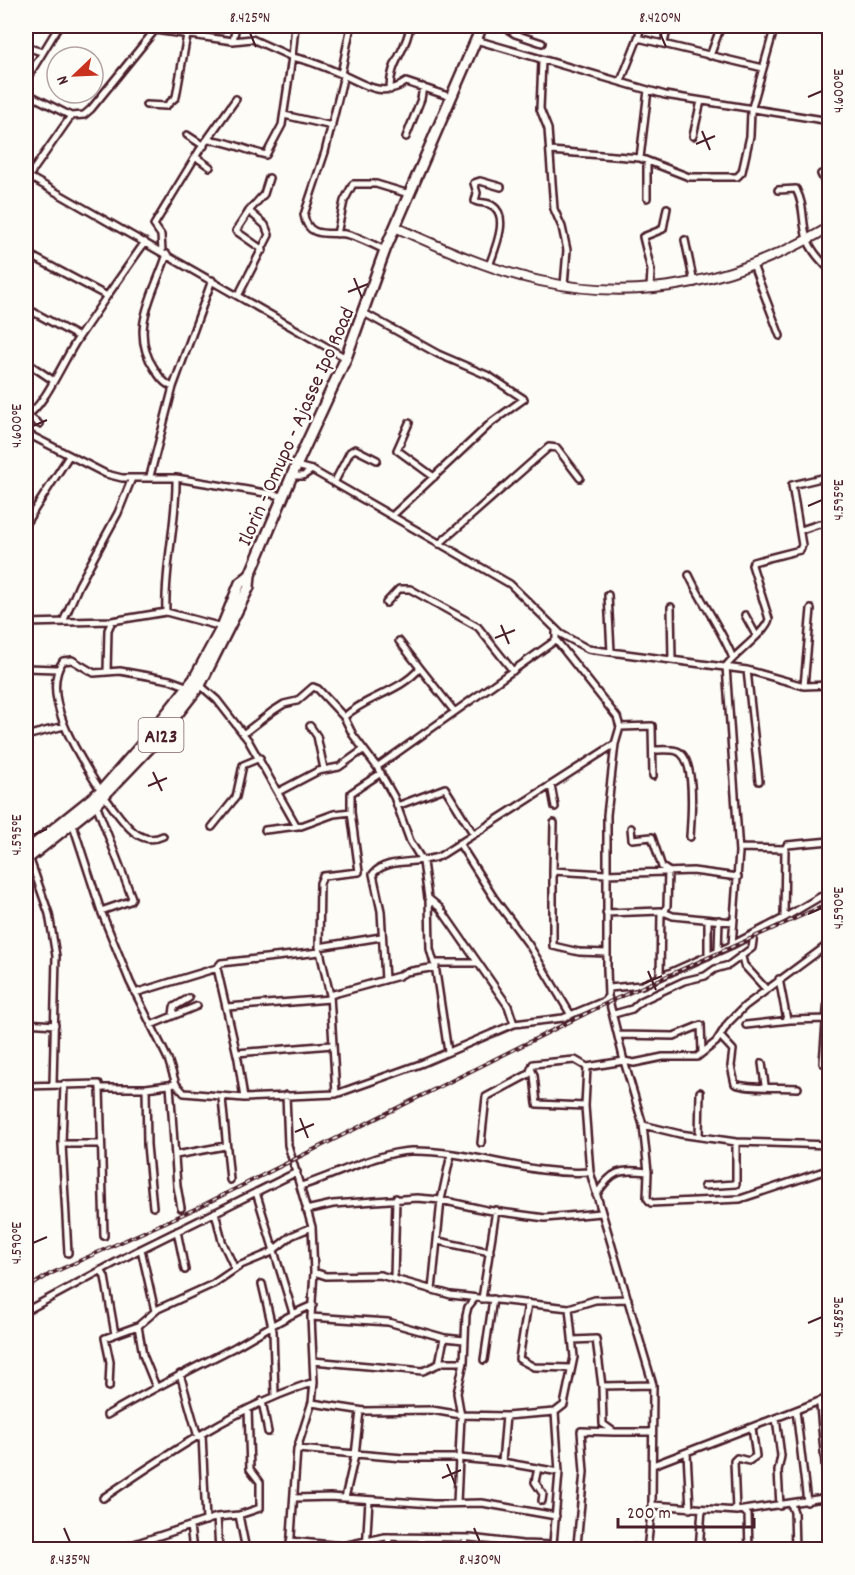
<svg xmlns="http://www.w3.org/2000/svg" width="855" height="1575" font-family="Dekko,sans-serif">
	<rect width="100%" height="100%" fill="#fdfcf7"/>
	<filter id="ink" filterUnits="userSpaceOnUse"><feTurbulence type="fractalNoise" baseFrequency=".0167" numOctaves="2"/><feDisplacementMap in="SourceGraphic" scale="12" xChannelSelector="R" yChannelSelector="G"/><feConvolveMatrix kernelMatrix="1 2 1 2 8 2 1 2 1" color-interpolation-filters="sRGB"/></filter>
	<g filter="url(#ink)">
		<g fill="none" stroke-linecap="round" stroke-linejoin="round">
			<defs>
				<path id="minor" d="M503,26l12,8 27,9
					M824,26l6,24
					M638,38l125,30
					M476,40l189,55 165,26
					M233,41l3,-15
					M664,43l4,-17
					M26,47l16,5
					M710,56l11,-30
					M542,61l-2,48 8,20 6,80 8,18 5,23 -3,35
					M341,74l10,-48
					M344,75l-19,77 -21,63c4,24 24,17 41,19 13,2 28,11 40,16
					M26,80l33,-54
					M621,81l17,-43 3,-12
					M390,90c0,-30 16,-37 20,-64
					M26,93l45,23
					M146,105l20,1 10,-9 11,-62
					M284,115l48,11
					M187,135l17,11
					M693,136l8,-35
					M406,137l15,-38 2,-12
					M208,140c20,0 38,11 58,15l16,-30 10,-68c17,3 33,10 49,17 23,10 41,25 65,8l45,15
					M550,151l90,7 49,19h48l5,-5 8,-36 1,-25 24,-85
					M196,157l14,10
					M640,158l8,-68
					M821,174l9,19
					M26,175l320,183
					M29,176l42,-60 13,-1 7,-6 64,-79 78,11 19,-2 40,18 3,-31
					M778,190l18,-1c8,16 6,26 9,41 2,16 14,29 25,40
					M647,198v-37
					M249,211l-13,20 27,19
					M337,234l7,-33 9,-17h23l33,10
					M685,240l9,43
					M162,251l-1,-16 -7,-10 45,-74 37,-52
					M26,253l81,43 -28,41
					M167,254c-12,38 -39,75 -13,114 5,8 10,16 19,19l39,-107
					M753,265l27,71
					M489,266c5,-15 21,-49 4,-60 -7,-5 -12,-2 -18,-5l2,-8 -3,-10 6,-2 21,6
					M650,289l1,-19 -8,-33 20,-8 4,-21
					M239,294l30,-59 -4,-10 -16,-14 15,-17 5,-16
					M107,296l38,-54
					M26,308l53,29c-13,18 -35,71 -53,79
					M364,313l74,41 51,22 35,23 -32,23 -100,94
					M26,362l28,19
					M28,416l11,8
					M409,423l-12,27 37,27
					M26,433l80,41 16,4h54l107,18
					M296,466l16,4 198,114 51,50 27,15 159,21 57,16 26,-1
					M150,476l23,-89
					M291,476h12l9,-6
					M334,483l16,-31 5,-3 22,11
					M26,523l43,-67
					M801,530l18,-6 11,1
					M439,544l110,-97 8,1 23,30
					M689,575c13,28 31,52 43,81
					M608,595l3,57
					M386,603l13,-14h11l68,38 35,44
					M671,607l1,52
					M166,612c-2,-45 11,-89 10,-134
					M745,615l11,20
					M63,622l16,-37 39,-72 14,-35
					M26,623l86,-2 54,-9 56,15
					M556,630v10l61,77 3,10 -5,17 -8,71v154l1,27 16,65 -37,6 -2,39 5,66 63,213 -1,120 -5,45
					M399,641l21,27
					M26,668l31,1
					M747,670l12,111
					M107,672l1,-42 4,-9
					M200,685l17,15 31,40 48,85 5,1 33,-12 17,-2 8,60 -36,4 -3,7 -1,64 11,48 6,99
					M804,686l7,-77
					M344,717c23,-21 56,-25 76,-49l34,43
					M310,726l7,10 7,33
					M620,727l32,-1 1,50
					M243,734l30,-23 11,-7 13,-3 16,-14 5,2 26,28 9,18 24,32 17,30 16,44 13,21 5,36 12,10 68,98 6,18
					M26,736l38,-10
					M653,750c7,0 17,-1 24,1 20,7 14,68 13,86
					M377,767l179,-127
					M551,785l4,22
					M101,791c-19,-30 -63,-95 -38,-130l9,-1 22,13 26,-2 50,9 19,7
					M278,792l40,-21 21,-4 24,-17
					M104,796c15,18 32,53 59,40
					M96,804l36,94 -2,3 -29,10
					M397,806l48,-18 28,45
					M351,812v-19l30,-20
					M72,822l29,89 29,71 38,77 8,25 8,9 60,5 92,-4 87,-31 91,-39 49,-6 41,-17 4,-5
					M554,823l-1,48 53,3 87,-3 45,6
					M212,827l24,-30 7,-32 17,-7
					M631,828l1,11 20,-2 10,30 6,4 -1,35 -3,7
					M265,830l33,-4
					M459,843l35,55 35,47 42,70
					M785,849l2,-4 43,-4
					M29,857l20,57 7,42 -3,129
					M553,871v75l26,6 28,1
					M429,900l1,49 4,14h42
					M606,913l55,-2 12,5 60,6
					M784,918l46,-27
					M732,945l7,-93 -13,-186c10,-13 40,-34 43,-47l-17,-54 1,-3 47,-12 2,-5 -10,-60 38,-9
					M319,947l62,-10
					M718,951l1,-31
					M708,956v-36
					M742,957l2,8 22,24
					M435,965l13,87
					M217,968l21,91 6,39
					M660,977l1,-66
					M779,979l8,41
					M385,980l-4,-69 -8,-37c13,-17 48,-9 67,-18l175,-112
					M609,988l33,-3 90,-40 52,-27 1,-69 -46,-1
					M135,993l82,-25 4,-5 99,-11
					M330,995l69,-19 7,-4 30,-5
					M227,1007l103,-8
					M614,1014l18,-5 9,-8 43,-20 21,-5 10,-7 14,-4 23,-17 2,-14
					M173,1015l1,-8 15,-9
					M26,1023l29,2
					M151,1025l46,-19
					M746,1025l44,-5 38,-1
					M618,1035l56,1 27,-11 1,27
					M720,1036l13,14 -2,16 4,18c18,6 43,2 63,4
					M237,1053l95,-8
					M762,1063l3,22
					M823,1063l6,-78 -4,-39
					M531,1069l3,6 3,29 48,2
					M64,1084l-2,60 6,109
					M170,1085l7,101 4,22
					M26,1086l73,-2 1,4h46l30,-4
					M100,1088l4,148
					M146,1088l1,57 6,62
					M286,1095l2,50 24,82 2,45 -3,45 3,65 -2,20 -15,47 -7,101
					M222,1098l8,82
					M643,1125l37,9 56,8 94,3
					M699,1136l1,-44
					M481,1143l5,-46 43,-23 4,-10 42,-4 12,7
					M62,1144h39
					M176,1155l49,-9
					M648,1172l-1,26 4,5 89,-4 90,-30
					M301,1186c32,-10 78,-34 110,-35 60,-1 118,25 179,21
					M704,1186l32,-2v-42
					M256,1192l37,121
					M596,1195c16,-25 23,-26 52,-23l-5,-47 -19,-64 10,2 29,-6h34l19,-15 12,-19 17,-17 85,-63
					M306,1210l27,-6 84,-6 24,2 45,10 59,8 56,-5
					M215,1212l7,29 13,28
					M177,1231l8,39
					M438,1241l52,11
					M141,1249l14,62
					M101,1270l4,7 10,57
					M314,1272l12,4 54,-1 71,20 118,13
					M394,1278l2,-80
					M262,1284l11,47 2,64
					M432,1290l9,-90 10,-46
					M475,1298l-7,9 -2,8 -2,47 -7,31 4,23 -2,42 43,4 57,10 -4,-60
					M482,1299l14,-89
					M528,1303l-9,56 15,8 36,1
					M26,1311l109,-59 162,-80
					M311,1317l77,5 57,16 19,2
					M138,1326l5,29 13,32
					M573,1340l23,-1 6,47 51,-1
					M484,1360l9,-61
					M313,1361l110,10 20,-9h21
					M439,1364l5,-26
					M180,1374l18,63
					M602,1386l1,38 11,8h37
					M109,1387l1,-25 -5,-24 33,-12 20,-17 55,-25 28,-19 29,-12 21,-17 21,-9
					M262,1401l6,31
					M817,1402l3,3 8,93
					M312,1403l52,8 68,-1 29,5 45,1 49,-4 9,-7 10,-48 -5,-49 26,-8 33,-1
					M796,1410l11,92
					M107,1415c41,-24 83,-45 126,-67 27,-15 52,-32 80,-43
					M776,1418l5,38 -3,15 2,35
					M202,1434l4,87
					M297,1449l106,9h56l-2,45
					M687,1453l3,56
					M502,1462l4,-46
					M653,1465l177,-68
					M538,1468l-3,14 8,12 -1,7
					M103,1498c66,-45 135,-92 211,-116
					M295,1498l35,-1 103,7 49,-1 74,13
					M345,1498l10,-43 5,-44
					M823,1499l5,4 2,11
					M791,1504l3,8 1,38
					M652,1505l85,6 93,-14
					M736,1511l-2,-50 3,-3 12,3 7,-5 -4,-28
					M744,1511l4,4 1,35
					M239,1515l7,35
					M217,1517l2,33
					M190,1526l3,24
					M290,1541l53,5 42,-9 85,1 52,6 125,4
					M553,1544l6,-72
					M577,1545l7,-73 -3,-41 33,1
					M116,1550l101,-33 22,-2 21,-7v-26l-10,-13 -2,-60
					M366,1550l3,-50
					M388,1550l1,-13
					M419,1550l3,-12
					M464,1550l2,-12
					M699,1550l3,-41"/>
				<path id="secondary" d="M395,227c47,21 95,43 145,54 105,23 199,-1 290,-54"/>
				<path id="trunk" d="M26,851l75,-60 42,-48 51,-64 28,-52 18,-44 10,-8
					M26,860l70,-56 61,-64 43,-55 49,-98 1,-12 46,-109 50,-108 39,-108 97,-224"/>
			</defs>
			<use href="#minor" stroke="#4a1f2b" stroke-width="10"/>
			<use href="#secondary" stroke="#4a1f2b" stroke-width="12"/>
			<use href="#trunk" stroke="#4a1f2b" stroke-width="14"/>
			<use href="#minor" stroke="#fdfcf7" stroke-width="5"/>
			<use href="#secondary" stroke="#fdfcf7" stroke-width="8"/>
			<use href="#trunk" stroke="#fdfcf7" stroke-width="9"/>
			<defs>
				<path id="rail" d="M26,1289l24,-15 147,-66 414,-207 219,-98"/>
			</defs>
			<use href="#rail" stroke="#4a1f2b" stroke-width="4"/>
			<use href="#rail" stroke="#fdfcf7" stroke-width="1.5" stroke-dasharray="4.5" stroke-linecap="butt"/>
		</g>
	</g>
	<path fill="none" stroke="#4a1f2b" stroke-width="2" d="M250,33l6,14M660,33l6,14M808,97l14,-6M702,131l8,19M696,144l19,-8M354,278l8,20M348,292l20,-8M33,426l14,-6M808,506l14,-6M501,625l8,19M495,638l20,-8M153,772l9,19M148,786l19,-8M33,835l14,-6M808,914l14,-6M648,971l8,19M642,984l20,-8M300,1118l8,20M295,1132l19,-8M33,1243l14,-6M808,1323l14,-6M447,1464l8,20M442,1478l19,-8M64,1528l6,14M474,1528l6,14"/>
	<g text-anchor="middle" stroke-width="4.5" stroke-linejoin="round" paint-order="stroke">
		<rect fill="#fdfcf7" stroke="#806168" stroke-width="1.5" x="138.5" y="718" width="45" height="34" rx="4.5"/>
		<g font-size="20" font-weight="bold" fill="#4a1f2b">
			<text x="161" y="742">A123</text>
		</g>
		<g font-size="21" fill="#4a1f2b" stroke="#fdfcf7">
			<text transform="translate(295 426) rotate(-66)" y="7">Ilorin - Omupo - Ajasse Ipo Road</text>
		</g>
	</g>
	<rect width="855" height="1575" fill="none" stroke="#fdfcf7" stroke-width="66"/>
	<g transform="translate(75 75) rotate(247)"><circle r="28" fill="#fdfcf7" stroke="#b5a4a5" stroke-width="1.5"/>
	<path d="M0-4.5L10 22L0 15L-10 22Z" fill="#c8321e"/>
	<text y="-9" font-size="16" font-weight="bold" text-anchor="middle" fill="#4a1f2b">N</text>
	</g>
	<path d="M618 1518v9h136v-9" fill="none" stroke="#4a1f2b" stroke-width="3"/>
	<text x="627" y="1518" font-size="18" fill="#4a1f2b" stroke="#fdfcf7" stroke-width="4.5" paint-order="stroke">200 m</text>
	<rect x="33" y="33" width="789" height="1509" fill="none" stroke="#4a1f2b" stroke-width="2"/>
	<g font-size="15" text-anchor="middle" fill="#4a1f2b">
		<text x="250" y="22">8.425°N</text>
		<text x="660" y="22">8.420°N</text>
		<text transform="translate(838 91) rotate(-90)" y="5">4.600°E</text>
		<text transform="translate(16 426) rotate(-90)" y="5">4.600°E</text>
		<text transform="translate(838 500) rotate(-90)" y="5">4.595°E</text>
		<text transform="translate(16 835) rotate(-90)" y="5">4.595°E</text>
		<text transform="translate(838 908) rotate(-90)" y="5">4.590°E</text>
		<text transform="translate(16 1243) rotate(-90)" y="5">4.590°E</text>
		<text transform="translate(838 1317) rotate(-90)" y="5">4.585°E</text>
		<text x="70" y="1564">8.435°N</text>
		<text x="480" y="1564">8.430°N</text>
	</g>
</svg>
